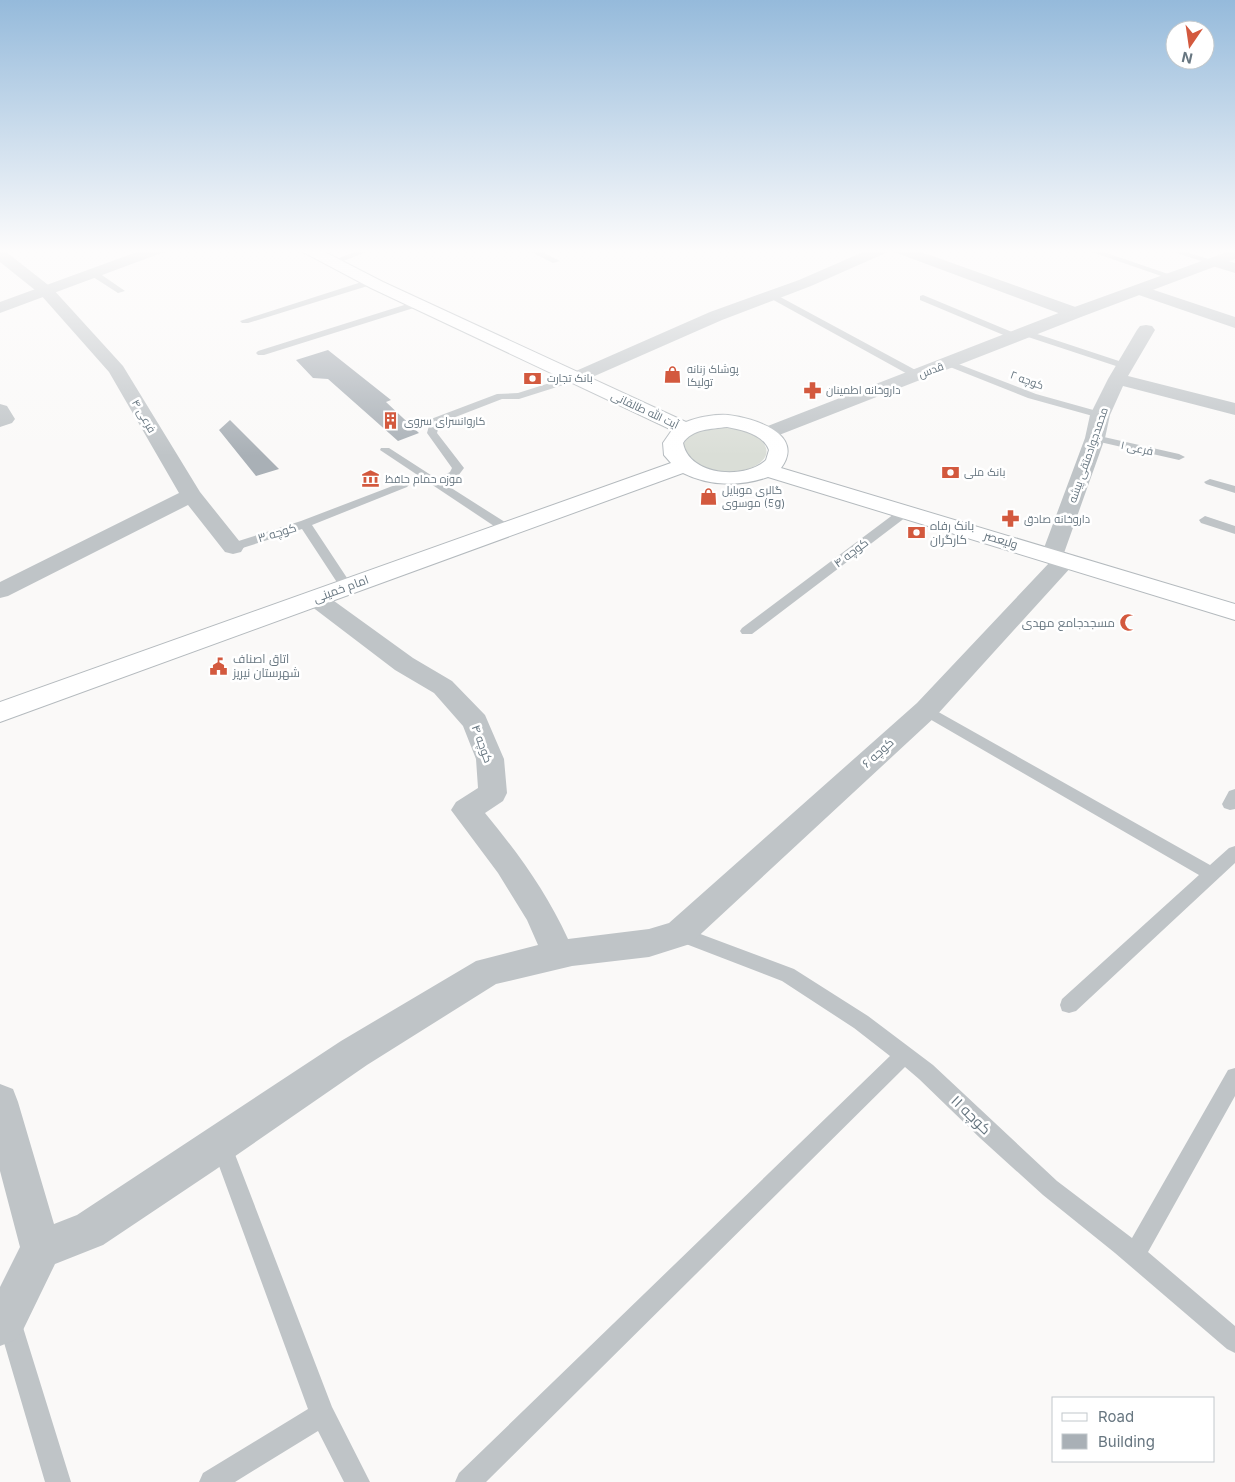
<svg xmlns="http://www.w3.org/2000/svg" width="1235" height="1482" font-family="Inter,Cairo,sans-serif">
	<rect width="100%" height="100%" fill="#faf9f8"/>
	<path fill="#daded7" d="M697,424c15,2 31,2 46,6 18,5 36,23 12,36 -15,8 -34,7 -49,2 -6,-1 -13,-4 -17,-9 -3,-3 -5,-9 -7,-13z"/>
	<path fill="#a9b0b6" d="M328,350l63,50 -5,2 33,31 -21,8 -70,-62 -15,-1 -17,-18z
		M230,420l49,49 -23,7 -37,-46z"/>
	<g fill="none" stroke-linecap="round" stroke-linejoin="round">
		<defs>
			<path id="secondary" d="M300,249h19l64,33 303,140c12,-5 30,-8 42,-7 26,3 78,19 53,53l454,136v16l-467,-143c-28,10 -59,9 -85,-4l-683,249v-20l671,-239 -7,-8 -1,-12 9,-13 -301,-142 -68,-36zM727,427c15,3 36,7 42,23l-3,10c-21,20 -77,16 -83,-17 9,-14 28,-14 44,-16z"/>
		</defs>
		<use href="#secondary" stroke="#b4babe" stroke-width="2"/>
		<path fill="#bfc4c7" fill-rule="evenodd" d="M362,249h12l-38,15 -7,-2z
			M525,249h11l24,12 -7,2z
			M1083,249h12l82,28 -7,2z
			M1164,249h13l41,13 -4,3z
			M93,270l3,1 29,20 -7,2 -28,-18v-4z
			M371,279l4,3 -1,2 -126,39h-6l-2,-2z
			M771,292l150,81 1,2 -5,3 -4,-1 -145,-80v-4z
			M923,295l96,40 2,2 -2,2h-6l-93,-39v-4z
			M417,301l4,3 -1,2 -156,49h-6l-2,-2 2,-2z
			M1025,330l103,34 2,2 -2,2h-6l-100,-33 -2,-2z
			M948,360l88,34 68,19 1,2 -5,3 -72,-20 -83,-33 -2,-2z
			M575,375l4,1v4l-60,19h-17l-62,24 -3,10 27,35 -6,8 -13,8 66,42 2,3 -2,3h-8l-123,-82 1,-2h8l48,31 13,-7 2,-4 -25,-35 4,-14 66,-25 21,-1z
			M1095,435l84,19 6,3 -6,3 -88,-20 -1,-2 1,-2z
			M1210,479l25,7v7l-29,-9 -2,-2z
			M403,482l4,1 2,2 -2,2 -95,38 41,62 -1,3h-10l-40,-61 -69,22 -6,-4 2,-3 72,-23z
			M906,507l4,1 2,3 -2,3 -158,120h-10l-2,-3 2,-3 160,-120z
			M1205,516l30,10v8l-34,-11 -2,-3z
			M926,705l284,160 19,-17 6,-2v17l-159,148 -7,2 -7,-2 -2,-6 2,-6 137,-124 -278,-161 -2,-4 2,-4z
			M1235,789v20l-5,1 -6,-2 -2,-4 7,-13z
			M679,926l115,43 74,47 65,49 124,116 75,57 96,-168 7,-2v28l-87,156 87,74v27l-8,-4 -112,-96 -72,-58 -63,-57 -61,-59 -14,-12 -419,415h-31l4,-9 431,-417 -36,-28 -72,-47 -109,-42 -3,-5 3,-5z
			M221,1134l7,3 3,7 101,263 38,75h-26l-26,-51 -83,51h-36l4,-9 105,-64 -97,-265 3,-7z
			M9,1309l8,4 4,8 50,161h-26l-45,-153 1,-16z"/>
		<path fill="#bfc4c7" fill-rule="evenodd" d="M0,249l5,2 47,37 71,78 77,126 44,55 -3,5 -8,2 -8,-2 -37,-47 -180,91 -8,2v-16l179,-89 -70,-121 -69,-78 -40,-32z
			M870,249h21l-3,3 -77,34 -89,34 -141,62 -6,1 -6,-1 -3,-4 3,-4 141,-62 89,-32z
			M891,249h22l168,60 2,4 -2,4h-12l-175,-65z
			M1214,257l21,6v10l-26,-8 -3,-3 3,-3z
			M1139,285l96,32v11l-102,-35 -2,-3 2,-3z
			M1146,325l6,1 3,4 -27,46 107,27v12l-112,-29 -13,29 -5,23 -41,115 9,2 3,5 -3,5 -138,152 -245,227 -41,13 -77,9 -76,18 -129,81 -152,105 -112,75 -48,19 -32,66 -8,10 -15,6v-59l20,-40 -20,-76v-87l13,5 5,13 36,122 23,-9 264,-174 135,-80 62,-16 -11,-25 -29,-47 -47,-63 5,-8 22,-14 -2,-29 -13,-33 -29,-33 -39,-23 -88,-67 -4,-5 4,-5 8,-3 8,3 90,65 39,23 33,34 19,44 3,34 -4,8 -18,12c33,40 61,78 83,126l81,-10 20,-6 248,-220 133,-141 -6,-1 -3,-5 44,-118 5,-23 18,-36 29,-49 3,-4z
			M0,404l7,2 8,13 -3,4 -12,4z"/>
		<path fill="#bfc4c7" fill-rule="evenodd" d="M145,249h22l-3,3 -164,61v-11z
			M1235,249v10l-154,58 -307,120 -7,2 -7,-2 -3,-4 3,-4 309,-120z"/>
		<use href="#secondary" fill="#fff" fill-rule="evenodd"/>
	</g>
	<linearGradient id="sky" x2="0" y2="1"><stop stop-color="#95badb"/><stop offset="0.55" stop-color="#fdfcfc"/><stop offset="1" stop-color="#fdfcfc" stop-opacity="0"/></linearGradient>
	<rect width="1235" height="456" fill="url(#sky)"/>
	<defs>
		<symbol id="shop-bare" viewBox="-9 -9 18 18"><path d="M-5-2.5h2.3a2.7 3.5 0 0 1 5.4 0H5L5.5 6h-11ZM-1.5-2.5h3a1.5 2.3 0 0 0-3 0Z" fill="#d3593e" stroke="#fff" stroke-width="2.5" paint-order="stroke"/></symbol>
		<symbol id="bank-bare" viewBox="-9 -9 18 18"><path d="M-6-4H6V4H-6ZM0-2.3a2.3 2.3 0 1 0 0 4.6a2.3 2.3 0 1 0 0-4.6Z" fill="#d3593e" stroke="#fff" stroke-width="2.5" paint-order="stroke"/></symbol>
		<symbol id="pharmacy-bare" viewBox="-9 -9 18 18"><path d="M-2-6h4v4h4v4h-4v4h-4v-4h-4v-4h4Z" fill="#d3593e" stroke="#fff" stroke-width="2.5" paint-order="stroke"/></symbol>
		<symbol id="building-bare" viewBox="-9 -9 18 18"><path d="M-4-6H4V6H1V3H-1V6H-4ZM-2.5-4.3h1.7v1.8h-1.7ZM.8-4.3h1.7v1.8H.8ZM-2.5-1h1.7V.8h-1.7ZM.8-1h1.7V.8H.8Z" fill="#d3593e" stroke="#fff" stroke-width="2.5" paint-order="stroke"/></symbol>
		<symbol id="museum-bare" viewBox="-9 -9 18 18"><path d="M0-6L6-3V-2H-6V-3ZM-5-1h2V3h-2ZM-1-1h2V3h-2ZM3-1h2V3H3ZM-6 4H6V6H-6Z" fill="#d3593e" stroke="#fff" stroke-width="2.5" paint-order="stroke"/></symbol>
		<symbol id="mosque-bare" viewBox="-9 -9 18 18"><path d="M3.5-4.9A6 6 0 1 0 3.5 4.9A5 5 0 1 1 3.5-4.9Z" fill="#d3593e" stroke="#fff" stroke-width="2.5" paint-order="stroke"/></symbol>
		<symbol id="civic-bare" viewBox="-9 -9 18 18"><path d="M-.6-6.5H3V-4.5H.6V-3L4-1V1h2V6H-6V1h2V-1L-.6-3ZM-1.2 2.5V6h2.4V2.5Z" fill="#d3593e" stroke="#fff" stroke-width="2.5" paint-order="stroke"/></symbol>
	</defs>
	<g fill-rule="evenodd">
		<use href="#shop-bare" x="660" y="362" width="25" height="25"/>
		<use href="#bank-bare" x="520" y="366" width="25" height="25"/>
		<use href="#pharmacy-bare" x="800" y="378" width="25" height="25"/>
		<use href="#building-bare" x="378" y="408" width="25" height="25"/>
		<use href="#bank-bare" x="938" y="460" width="25" height="25"/>
		<use href="#museum-bare" x="358" y="466" width="25" height="25"/>
		<use href="#shop-bare" x="696" y="484" width="25" height="25"/>
		<use href="#pharmacy-bare" x="998" y="506" width="25" height="25"/>
		<use href="#bank-bare" x="904" y="520" width="25" height="25"/>
		<use href="#mosque-bare" x="1116" y="610" width="25" height="25"/>
		<use href="#civic-bare" x="206" y="654" width="25" height="25"/>
	</g>
	<g text-anchor="middle" stroke-width="5" stroke-linejoin="round" paint-order="stroke">
		<g font-size="11" fill="#677680" stroke="#fff" text-anchor="start">
			<text x="687" y="373">پوشاک زنانه<tspan x="687" dy="13">تولیکا</tspan></text>
			<text x="547" y="382">بانک تجارت</text>
			<text x="826" y="394">داروخانه اطمینان</text>
			<text x="404" y="425">کاروانسرای سروی</text>
			<text x="964" y="476">بانک ملی</text>
			<text x="385" y="483">موزه حمام حافظ</text>
			<text x="722" y="494">گالری موبایل<tspan x="722" dy="13">موسوی (5g)</tspan></text>
			<text x="1024" y="523">داروخانه صادق</text>
		</g>
		<g font-size="11" fill="#677680" stroke="#fff">
			<text transform="translate(931 370) rotate(-21)" y="4">قدس</text>
			<text transform="translate(1027 380) rotate(20)" y="4">کوچه ۲</text>
			<text transform="translate(645 410) rotate(25)" y="4">آیت الله طالقانی</text>
			<text transform="translate(144 416) rotate(60)" y="4">فرعی ۴</text>
			<text transform="translate(1137 448) rotate(12)" y="4">فرعی ۱</text>
			<text transform="translate(1088 455) rotate(-71)" y="4">محمدجوادمتقی پیشه</text>
		</g>
		<g font-size="12" fill="#677680" stroke="#fff" text-anchor="start">
			<text x="930" y="530">بانک رفاه<tspan x="930" dy="14">کارگران</tspan></text>
			<text x="1115" y="627" text-anchor="end">مسجدجامع مهدی</text>
			<text x="233" y="663">اتاق اصناف<tspan x="233" dy="14">شهرستان نیریز</tspan></text>
		</g>
		<g font-size="12" fill="#677680" stroke="#fff">
			<text transform="translate(277 533) rotate(-17)" y="4">کوچه ۳</text>
			<text transform="translate(1001 540) rotate(17)" y="4">ولیعصر</text>
			<text transform="translate(851 553) rotate(-37)" y="4">کوچه ۴</text>
			<text transform="translate(341 589) rotate(-20)" y="4">امام خمینی</text>
			<text transform="translate(482 744) rotate(70)" y="4">کوچه ۴</text>
			<text transform="translate(878 753) rotate(-42)" y="4">۶ کوچه</text>
		</g>
		<g font-size="15" fill="#677680" stroke="#fff">
			<text transform="translate(971 1115) rotate(44)" y="5">کوچه ۱۱</text>
		</g>
	</g>
	<rect x="1052" y="1397" width="162" height="65" fill="#ffffff" stroke="#c2c8cc"/>
	<rect x="1062" y="1413" width="25" height="8" fill="#ffffff" stroke="#c2c8cc"/>
	<text x="1098" y="1422" font-size="15" fill="#677680">Road</text>
	<rect x="1062" y="1434" width="25" height="15" fill="#a9b0b6" stroke="#c2c8cc"/>
	<text x="1098" y="1447" font-size="15" fill="#677680">Building</text>
	<g transform="translate(1190 45) rotate(193)"><circle r="24" fill="#ffffff" stroke="#c2c8cc"/>
	<path d="M0-4L9 19L0 12L-9 19Z" fill="#d3593e"/>
	<text y="-8" font-size="14" font-weight="bold" text-anchor="middle" fill="#677680">N</text>
	</g>
</svg>
